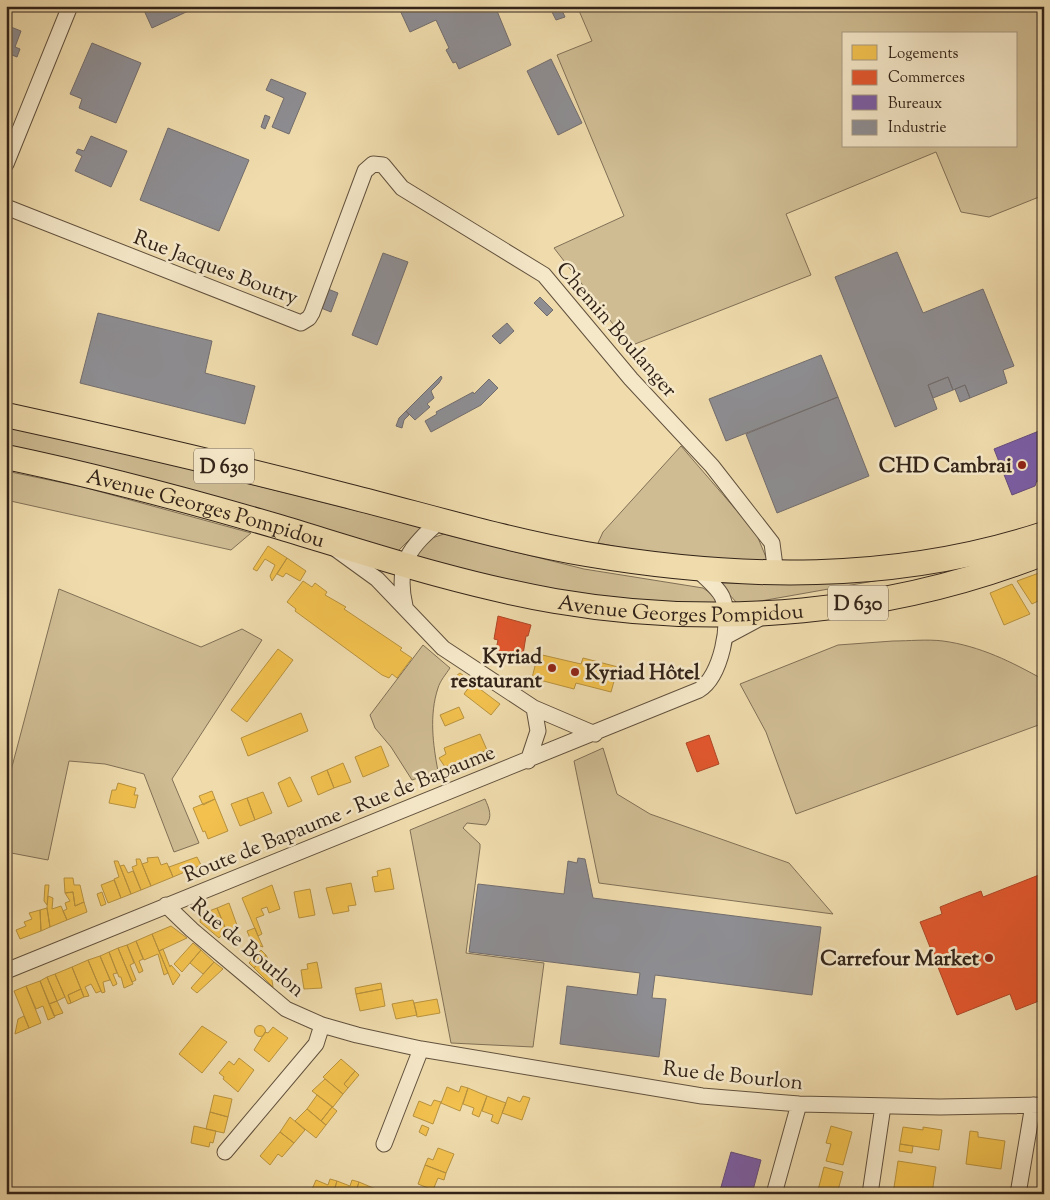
<svg xmlns="http://www.w3.org/2000/svg" width="1050" height="1200" font-family="'Sorts Mill Goudy',serif">
	<rect width="100%" height="100%" fill="#efdbac"/>
	<filter id="stains"><feTurbulence type="fractalNoise" baseFrequency=".004" numOctaves="4"/><feColorMatrix values="0 0 0 0 .2 0 0 0 0 .09 0 0 0 0 .02 0 0 0 .5 -.17"/></filter>
	<radialGradient id="worn" r=".72"><stop offset=".6" stop-color="#630" stop-opacity="0"/><stop offset="1" stop-color="#630" stop-opacity=".3"/></radialGradient>
	<path fill="#cfbc93" stroke="#807056" fill-rule="evenodd" d="M577,6h467v189l-55,22 -28,-5 -25,-60 -150,62 25,61 -181,71 -76,-98 70,-32 -67,-161 35,-14zM844,34h172v112h-172z
		M6,423l416,104 -24,24 -392,-101z
		M681,446l75,87 12,29 -86,-2 -84,-17 5,-11z
		M6,471l77,16 168,46 -20,17 -225,-50z
		M444,534l140,35 119,19 10,7 4,8 -3,2 -138,-10 -156,-31 -6,-12 12,-12z
		M908,575l-153,27 -18,1 -21,-23z
		M59,589l142,58 41,-18 20,11 -90,139 27,64 -25,9 -30,-78 -39,-10 -36,-3 -21,99 -42,-8v-72l3,-2z
		M893,641c16,0 34,-2 50,0 37,5 69,21 101,39v43l-248,91 -30,-82 -26,-48 98,-39z
		M423,645l27,23c-4,6 -10,13 -12,20 -9,27 -5,57 0,83l-26,9 -21,-33 -16,-19 -5,-13z
		M603,748l14,46 33,20 139,49 44,51 -234,-31 -25,-122z
		M485,799c4,9 8,18 1,26l-19,-2 -4,5 17,16v4l-14,105 78,10 -11,84 -82,-4 -41,-213z"/>
	<path fill="#f2c14e" stroke="#b8923e" d="M268,546l19,12 -15,23 -2,-5 5,-11 -10,-6 -8,12 -4,-2z
		M287,558l19,13 -6,10 -14,-8 -3,4 -6,-3z
		M1039,573l5,11v14l-12,6 -15,-23z
		M303,581l9,6 3,-4 12,9 -2,3 21,12 -2,2 58,39 -2,2 12,8 -15,20 -5,-4 -3,4 -7,-3 -87,-64 1,-2 -9,-7z
		M1012,584l18,30 -26,11 -14,-32z
		M278,649l15,11 -46,62 -16,-12z
		M538,654l43,10 2,-6 35,9 -7,25 -35,-9 -2,6 -42,-11z
		M460,673l8,6 -11,9 -8,-7z
		M472,683l28,21 -9,11 -27,-21z
		M459,707l5,11 -19,8 -5,-11z
		M301,713l7,18 -60,25 -7,-18z
		M480,734l7,16 -42,17 -6,-9 7,-4 -2,-6z
		M381,746l8,20 -26,11 -8,-20z
		M343,763l8,19 -17,6 -7,-18z
		M327,770l7,18 -16,7 -7,-18z
		M290,777l12,24 -14,6 -10,-24z
		M118,783l18,5 -2,7h4l-3,13 -26,-5 3,-13h4z
		M212,791l3,8 -12,6 -4,-9z
		M263,792l9,21 -17,7 -8,-22z
		M247,798l8,22 -15,6 -9,-22z
		M215,799l13,32 -20,8 -3,-8 -2,1 -10,-24z
		M158,857l3,8 6,-2 6,14 -22,9 -9,-22 6,-2 -1,-4z
		M197,857l4,8 -28,12 -4,-10z
		M136,859h4l11,27 -10,4 -9,-23 5,-2z
		M114,861h4l13,33 -10,4 -7,-19 5,-2z
		M124,865l4,8 5,-2 8,19 -10,4 -11,-28z
		M390,868l4,21 -19,3 -3,-15 6,-1 -1,-5z
		M64,878h9l1,7h6l4,17 -9,4 -2,-14 -8,1z
		M114,880l7,18 -13,5 -7,-18z
		M351,883l5,22 -8,1 1,5 -16,3 -7,-26z
		M45,885h4l-2,20 -3,-4z
		M272,885l8,24 -11,4 -2,-6 -6,2 3,6 -8,3 6,16 -4,2 -16,-38z
		M310,889l5,26 -16,3 -5,-26z
		M73,892l2,14 9,-4 3,10 -20,8 -4,-9 4,-2 -2,-6 5,-2 -5,-8z
		M102,892l4,12 -5,2 -4,-12z
		M48,896l5,2 -1,11 9,-3 6,14 -17,7 -3,-19z
		M229,903l9,25 -11,4 -10,-24z
		M47,908l3,19 -9,4 -1,-21z
		M217,908l9,22 -7,8 -19,-16 1,-8z
		M40,910l1,21 -21,8 -4,-9 10,-4 -2,-4 8,-3 -3,-6z
		M171,926l16,12 -28,13 -7,-17z
		M255,928l3,8 5,11 -11,-4 -5,-12z
		M152,934l16,39 -4,2 -6,-21 -14,6 -8,-19z
		M136,941l7,18 -4,2 4,10 -4,2 -12,-28z
		M193,943l8,7 -19,22 -8,-8z
		M127,945l7,18 -4,2 6,15 -4,2 -14,-34z
		M118,948l15,36 -9,4 -3,-11h-2l-10,-25z
		M163,949l7,18 1,-2 9,10 -7,10 -14,-34z
		M201,950l13,12 -11,12 -13,-11z
		M261,950l5,5 -12,13 -5,-5z
		M109,952l8,21 -4,1 4,10 -4,2 -13,-30z
		M266,955l3,6 4,26 -19,-19z
		M100,956l10,24 -7,2 2,10 -3,1 -14,-33z
		M88,960l13,31 -5,2 -5,-9 -6,3 4,9 -5,1 -12,-30z
		M214,962l9,7 -26,24 -6,-5z
		M317,962l5,26 -18,1 -3,-19 7,-1 -1,-5z
		M72,967l9,22 -13,6 3,8 -3,1 -13,-30z
		M55,974l10,23 -8,4 -10,-24z
		M47,977l10,24 -8,3 -9,-23z
		M40,981l15,36 -7,3 -5,-14 -7,3 -10,-23z
		M381,983l1,6 -26,5 -1,-6z
		M26,986l15,37 -12,5 -15,-37z
		M81,989l3,8 -13,6 -3,-8z
		M382,989l3,17 -25,5 -4,-17z
		M437,999l3,14 -23,4 -3,-14z
		M413,1000l4,15 -21,4 -4,-15z
		M57,1001l6,12 -9,3 -5,-12z
		M24,1016l5,12 -14,6 3,-15z
		M254.5 1031a5.5 5.5 0 1 1 11 0a5.5 5.5 0 1 1-11 0Z
		M202,1026l25,16 -25,31 -23,-19z
		M273,1027l15,11 -19,24 -15,-12 11,-18 3,1z
		M239,1058l15,12 -16,22 -15,-13 1,-2 -5,-4 10,-12 5,4z
		M341,1059l14,12 -11,13 4,4 -5,6 -20,-17z
		M355,1071l4,4 -11,13 -4,-4z
		M325,1079l18,15 -10,13 -21,-16z
		M461,1086l7,2 -8,23 -19,-8 6,-16 12,5z
		M468,1088l19,8 -8,21 -7,-3 2,-6 -11,-4z
		M214,1095l18,4 -4,18 -18,-5z
		M317,1095l15,12 -11,14 -14,-12z
		M487,1096l19,7 -8,21 -7,-3 2,-6 -11,-4z
		M523,1096l7,2 -8,22 -20,-7 6,-16 12,5z
		M434,1100l7,2 -8,22 -20,-8 6,-15 12,5z
		M332,1107l5,4 -11,14 -5,-4z
		M307,1109l19,16 -10,13 -21,-17z
		M210,1112l18,5 -4,16 -18,-4z
		M290,1117l15,13 -11,13 -14,-11z
		M422,1125l7,3 -3,8 -7,-4z
		M194,1126l22,5 -3,12 -3,-1 -1,5 -18,-4z
		M831,1126l21,6 -9,33 -17,-4 5,-17 -5,-1z
		M903,1127l20,3v-3l19,3 -3,20 -39,-6z
		M970,1131l8,1v5l27,4 -4,28 -35,-5z
		M280,1132l14,11 -12,14 -4,-3 -8,11 -10,-9z
		M900,1144l13,2 -1,7 -13,-2z
		M438,1148l16,6 -8,19 -21,-8 3,-7 5,2z
		M898,1161l38,6 -4,26 -21,-3v4h-18z
		M425,1165l21,8 -2,7 -6,-2 -5,12 -15,-6z
		M824,1167l19,5 -6,22h-20z
		M330,1179l7,2 -4,13h-23l6,-14 12,5z
		M352,1180l7,2 -4,12h-22l4,-13 13,5z
		M359,1182l19,8 -1,4h-22z"/>
	<path fill="#e4572e" stroke="#af4727" d="M498,616l33,9 -3,11h-2l-4,25 -27,-7 3,-14 -4,-1z
		M709,735l10,29 -22,8 -11,-29z
		M1044,873v126l-28,11 -6,-16 -53,21 -37,-93 22,-8 -2,-7 20,-8 21,-8 2,6z"/>
	<path fill="#7b5ea7" stroke="#654c7c" d="M1044,429v51l-6,2 -1,-2 -2,6 -23,9 -18,-46z
		M731,1152l30,8 -9,34h-33z"/>
	<path fill="#8d8d92" stroke="#726d6d" d="M142,6h57l-47,22z
		M398,6h97l16,39 -52,24 -3,-7 -3,1 -7,-13 3,-2 -13,-28 -26,12z
		M549,6h11l5,11 -9,3z
		M6,25l15,6 -6,16 5,2 -3,8 -5,-2 -6,15z
		M92,43l49,20 -25,60 -37,-15 3,-9 -12,-5z
		M551,59l31,64 -24,12 -31,-64z
		M271,79l35,14 -17,41 -17,-7 12,-29 -18,-8z
		M265,115l5,2 -5,12 -4,-2z
		M168,128l81,32 -30,71 -79,-31z
		M91,136l36,15 -16,36 -36,-16 7,-15 -6,-3 2,-4 6,2z
		M897,252l26,61 60,-24 31,77 -11,4 4,13 -37,15 -5,-13 -12,5 -5,-13 -20,8 9,24 -42,18 -60,-150z
		M383,253l25,9 -31,83 -25,-10z
		M328,289l10,4 -7,19 -10,-4z
		M540,297l13,13 -6,6 -13,-13z
		M98,313l114,28 -7,32 50,13 -10,38 -165,-41z
		M507,323l7,8 -14,13 -8,-8z
		M821,355l17,42 -112,44 -17,-42z
		M441,376l1,2 -3,5 -8,8 3,7 -7,6 3,3 -15,13 -9,-9z
		M948,377l5,13 -20,8 -5,-13z
		M489,379l9,9 -17,17 -50,27 -6,-11 12,-7 -1,-2 37,-20 1,2z
		M965,385l5,13 -10,4 -5,-13z
		M838,397l31,79 -92,37 -31,-79z
		M406,411l3,4 -5,5 -2,8 -6,-2 3,-8z
		M578,858l7,1 8,39 228,29 -9,68 -157,-20 -3,23 14,1 -7,58 -99,-13 7,-58 70,9 3,-22 -171,-21 9,-68 86,10 4,-33 9,2z"/>
	<g fill="none" stroke-linecap="round" stroke-linejoin="round">
		<defs>
			<path id="minor" d="M6,164l64,-158
				M6,207l295,116 8,-5 3,-5 53,-142 8,-7 10,1 19,23 142,87 87,104 81,87 60,77 4,31
				M337,550l40,29 66,69 91,60 61,26
				M405,606c-10,-43 5,-59 36,-86
				M725,637l39,-21
				M528,761l10,-30 -4,-23
				M166,905l26,25 94,79 36,16 35,10 64,14 281,47 97,8 141,3 104,-2
				M6,971l693,-281c22,-13 33,-68 24,-91 -3,-10 -18,-21 -26,-30
				M384,1144l37,-95
				M225,1152l91,-108 6,-19
				M774,1194l25,-90
				M870,1194l13,-88
				M1018,1194l15,-89"/>
			<g id="primary">
				<path d="M6,415c115,25 229,52 342,81 79,20 158,44 238,58 153,26 309,29 458,-20"/>
				<path id="s1" d="M6,457c91,19 181,43 270,69 93,28 182,58 279,75 163,28 335,13 489,-48"/>
			</g>
		</defs>
		<use href="#minor" stroke="#61513d" stroke-width="17"/>
		<use href="#primary" stroke="#322318" stroke-width="26"/>
		<use href="#minor" stroke="#f5e8c9" stroke-width="15"/>
		<use href="#primary" stroke="#efdbac" stroke-width="24"/>
	</g>
	<g fill="#8f2418" stroke="#f5e8c9" stroke-width="2">
		<circle cx="1022" cy="465" r="5"/>
		<circle cx="552" cy="668" r="5"/>
		<circle cx="575" cy="672" r="5"/>
		<circle cx="989" cy="958" r="5"/>
	</g>
	<g text-anchor="middle" stroke-width="5" stroke-linejoin="round" paint-order="stroke">
		<g fill="#f5e8c9" stroke="#6c5e4d" stroke-width="1">
			<rect x="194" y="448.5" width="60" height="35" rx="4"/>
			<rect x="828" y="585.5" width="60" height="35" rx="4"/>
		</g>
		<g font-size="20" font-weight="bold" fill="#322318">
			<text x="224" y="473">D 630</text>
			<text x="858" y="610">D 630</text>
		</g>
		<g font-size="21" fill="#322318" stroke="#f5e8c9">
			<text transform="translate(216 267) rotate(21)" y="7">Rue Jacques Boutry</text>
			<text transform="translate(617 329) rotate(49)" y="7">Chemin Boulanger</text>
			<text dy="7" stroke="none"><textPath href="#s1" startOffset="206">Avenue Georges Pompidou</textPath></text>
			<text dy="7" stroke="none"><textPath href="#s1" startOffset="694">Avenue Georges Pompidou</textPath></text>
			<text transform="translate(339 813) rotate(-22)" y="7">Route de Bapaume - Rue de Bapaume</text>
			<text transform="translate(248 947) rotate(40)" y="7">Rue de Bourlon</text>
			<text transform="translate(733 1075) rotate(6)" y="7">Rue de Bourlon</text>
		</g>
		<g font-size="21" font-weight="bold" fill="#322318" stroke="#f5e8c9" text-anchor="end">
			<text x="1012" y="472">CHD Cambrai</text>
			<text x="542" y="663">Kyriad<tspan x="542" dy="24">restaurant</tspan></text>
			<text x="585" y="679" text-anchor="start">Kyriad Hôtel</text>
			<text x="979" y="965">Carrefour Market</text>
		</g>
	</g>
	<rect width="1050" height="1200" fill="none" stroke="#efdbac" stroke-width="25"/>
	<rect x="8" y="8" width="1035" height="1185" fill="none" stroke="#322318" stroke-width="2.5"/>
	<rect x="12" y="12" width="1025" height="1175" fill="none" stroke="#322318"/>
	<rect x="842" y="32" width="175" height="115" fill="#f5e8c9" stroke="#a79982"/>
	<rect x="852" y="45" width="25" height="15" fill="#f2c14e" stroke="#a79982"/>
	<text x="888" y="58" font-size="15" fill="#322318">Logements</text>
	<rect x="852" y="70" width="25" height="15" fill="#e4572e" stroke="#a79982"/>
	<text x="888" y="82" font-size="15" fill="#322318">Commerces</text>
	<rect x="852" y="95" width="25" height="15" fill="#7b5ea7" stroke="#a79982"/>
	<text x="888" y="108" font-size="15" fill="#322318">Bureaux</text>
	<rect x="852" y="120" width="25" height="15" fill="#8d8d92" stroke="#a79982"/>
	<text x="888" y="132" font-size="15" fill="#322318">Industrie</text>
	<rect width="100%" height="100%" filter="url(#stains)"/>
	<rect width="100%" height="100%" fill="url(#worn)"/>
</svg>
